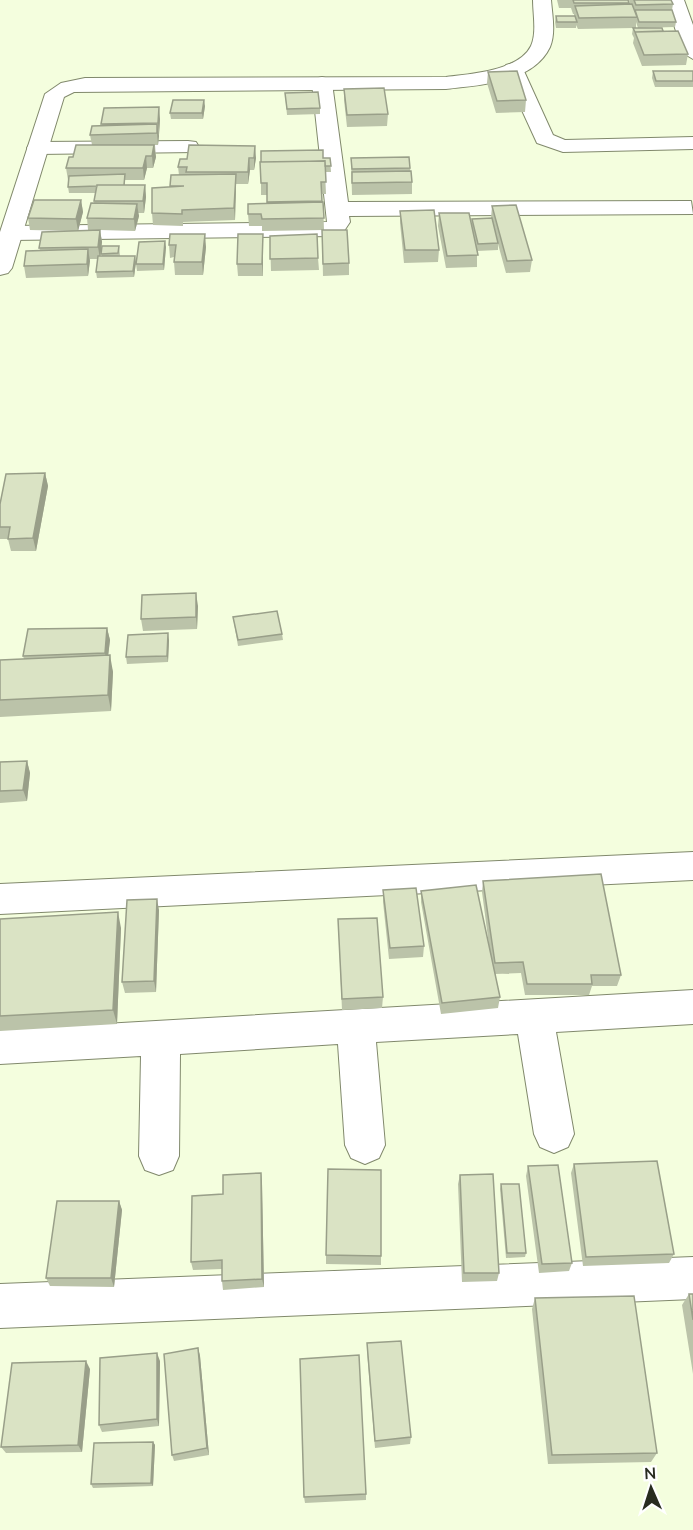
<svg xmlns="http://www.w3.org/2000/svg" width="693" height="1530" font-family="'Nunito Sans',sans-serif">
	<rect width="100%" height="100%" fill="#f4fede"/>
	<g fill="none" stroke-linecap="round" stroke-linejoin="round">
		<defs>
			<path id="street" d="M666,0h18l9,25v34l-10,-6z
				M513,63l7,2 3,4 30,66 12,5 128,-3v12l-130,3 -26,-9 -34,-74 3,-4z
				M322,77l7,2 3,4 16,119 343,-1 2,13 -344,2 1,6 -8,12 -8,2 -323,4 -8,-2 -3,-4 3,-6 8,-2 316,-4 -15,-139 3,-4z
				M188,141l8,1 3,5 -3,5 -158,2 -8,-1 -3,-5 3,-5 8,-1z
				M693,852v28l-693,34v-30z
				M693,990v34l-137,8 18,102 -6,13 -14,6 -14,-6 -6,-13 -16,-100 -142,8 9,103 -6,13 -14,6 -14,-6 -6,-13 -7,-101 -158,10 -1,102 -6,14 -14,5 -14,-5 -6,-14 2,-100 -141,8v-34z
				M693,1257v42l-693,29v-44z"/>
			<path id="secondary" d="M533,0h18c1,14 5,33 -1,47 -17,36 -70,38 -104,42l-372,3 -10,5 -52,171 -4,5 -8,2v-43l45,-138 16,-11 24,-5 361,-1c24,-3 73,-6 85,-31 6,-13 2,-32 2,-46z"/>
		</defs>
		<use href="#street" stroke="#81896c" stroke-width="2"/>
		<use href="#secondary" stroke="#81896c" stroke-width="2"/>
		<use href="#street" fill="#fff" fill-rule="evenodd"/>
		<use href="#secondary" fill="#fff" fill-rule="evenodd"/>
	</g>
	<path fill="#bbc3a9" d="M557,0h71v4h2l-1,-4h42l2,4 -1,6 4,12 -1,5 -37,1 -2,-6v6l27,3 25,23 -2,11 -44,1 -9,-23 1,-5 -2,-4 1,-6 -55,1 -2,-4v3h-20l-1,-6 1,-6h18v-2h-1l-2,-6h-12z
		M653,71h40v16h-38l-3,-9z
		M488,72l38,28 -1,12 -29,1 -9,-30z
		M344,89l44,25 -1,12 -40,1 -3,-27z
		M285,93l35,15v6l-33,1z
		M205,106l-2,13h-32l-1,-6z
		M160,119l-2,26h-3l1,12 -3,11h-6l-3,12h-19v5h20l1,12 -2,16h-6l1,3 -4,15 -35,-1 2,12 -2,14h2l-1,-2 18,-8 1,10 16,6 -2,15 -37,1 -1,-6 2,-13h-8l-2,17 -62,2 -2,-12 16,-16 -1,-2 34,-17 -43,-1 -2,-12 53,-18 2,12 -5,19 10,-1 -1,-12 7,-15 2,-10h-27l-1,-6 1,-7h-1l-2,-12 7,-11 19,-12 -2,-10 12,-10 -1,-1z
		M256,158l-2,12h-4l-2,14h-12l-1,36 -52,2v4l-30,-1 -1,-12 18,-26 1,-12h8l-1,-8z
		M323,158h7l1,14h-6l1,22h-4v8h1l1,28 -62,1v-5h-13l-1,-12 19,-11v-8h-6v-12z
		M351,158l59,10 2,14v12l-60,1z
		M492,206l40,54 -2,12 -24,1 -8,-29v6l-21,1v16l-31,1 -8,-42 1,-13 32,11 1,-5 19,-1z
		M400,211l39,39 -1,12 -34,1 -4,-40z
		M322,230l27,33v12l-26,1z
		M263,234v42h-25l-1,-12z
		M270,236l48,22 1,12 -48,1z
		M169,245l37,2 -3,28h-28l-1,-13v-5l-4,1z
		M166,247l-2,23 -27,1 -1,-7z
		M45,473l3,13 -12,65h-25l-3,-12h-8v-35z
		M198,606l-1,23 -54,2 -2,-12z
		M233,617l49,17 1,6 -45,6z
		M107,628l3,12 -2,15 5,17 -2,39 -111,6v-57l24,-1 -1,-3z
		M169,640l-1,22 -41,2 -1,-7z
		M27,761l3,12 -3,28 -27,2v-41z
		M483,881l138,94 -4,11h-25l-3,9h-64l-4,-22 -26,1 5,23 -2,11 -57,6 -20,-112v-11l69,62 -8,-61z
		M383,890l41,56 -1,11 -34,2 -6,-57z
		M159,910l-3,82 -31,1 -3,-11z
		M0,919l121,9 -4,96 -117,7z
		M338,919l45,78 -1,11 -40,2z
		M574,1164l100,90 -5,9 -86,3 -12,-93z
		M528,1166l44,97 -3,8 -30,2 -13,-97z
		M261,1173l1,10 2,104 -41,3 -1,-9v-12l-29,1 -2,-8 32,-68z
		M460,1175l39,98 -2,8 -35,1 -4,-98z
		M501,1184l25,69 -1,4 -19,1 -6,-69z
		M119,1201l3,9 -8,77 -64,-1 -4,-8z
		M326,1255l55,1v9l-55,-1z
		M689,1294h4v80l-11,-69z
		M535,1298l122,155 -6,9 -103,2 -16,-155z
		M367,1343l44,94 -1,7 -35,4 -8,-97z
		M198,1348l2,8 9,99 -35,6 -2,-6z
		M160,1361l-1,65 -57,6 -3,-7z
		M90,1369l-8,83 -76,1 -5,-6z
		M153,1442l2,3 -2,41 -60,2 -2,-4z
		M366,1494v6l-61,3 -1,-6z"/>
	<path fill="#999f89" d="M204,100l1,6 -2,13 -1,-6z
		M159,107l1,12 -1,16 -1,-12z
		M157,124l2,12 -1,9 -1,-12z
		M154,145l2,12 -3,11 -1,-12z
		M255,146l1,12 -2,12v-12z
		M146,156l1,12 -3,12 -1,-12z
		M249,158l1,12 -2,14v-12z
		M236,174v12l-1,34 -1,-12z
		M145,185l1,12 -2,16 -1,-12z
		M81,200l2,12 -5,19 -2,-12z
		M137,204l2,12 -4,15 -1,-12z
		M100,230l2,12 -2,17 -2,-12z
		M205,234l1,13 -3,28 -1,-13z
		M263,234v42l-1,-12z
		M165,241l1,6 -2,23 -1,-6z
		M88,249l2,12 -2,15 -1,-12z
		M135,256l1,6 -2,15 -1,-6z
		M45,473l3,13 -12,65 -3,-13z
		M196,593l2,13 -1,23 -1,-12z
		M107,628l3,12 -3,26 -2,-13z
		M168,633l1,7 -1,22 -1,-6z
		M110,655l3,17 -2,39 -3,-16z
		M27,761l3,12 -3,28 -4,-11z
		M157,899l2,11 -3,82 -2,-11z
		M118,912l3,16 -4,96 -4,-14z
		M261,1173l1,10 2,104 -2,-8z
		M119,1201l3,9 -8,77 -3,-9z
		M198,1348l2,8 9,99 -2,-7z
		M157,1353l3,8 -1,65 -2,-7z
		M86,1361l4,8 -8,83 -4,-7z
		M153,1442l2,3 -2,41 -2,-3z"/>
	<path fill="#dae3c4" stroke="#999f89" stroke-width="1.5" d="M573,0h55l1,3h-55z
		M634,0h37l2,4 -37,1z
		M632,4l5,13 -58,1 -4,-12z
		M635,10h37l4,12h-37z
		M556,16h19l2,6h-20z
		M633,28h29l1,3 -28,1z
		M678,31l10,23 -44,1 -9,-23z
		M517,71l9,29 -29,1 -9,-29z
		M653,71h40v10h-37z
		M384,88l4,26 -41,1 -3,-26z
		M318,92l2,16 -33,1 -2,-16z
		M173,100h31l-2,13h-32z
		M159,107l-1,16 -57,1 3,-16z
		M157,124v9l-67,2 2,-9z
		M76,145h78l-2,11h-6l-3,12h-77l3,-11h4z
		M189,145l66,1 -1,12h-5l-1,14h-62l1,-5h-9l2,-8h7z
		M323,150v8h7l1,8h-6v-5l-64,1v-11z
		M409,157l1,11 -58,1 -1,-11z
		M325,161l1,21h-5l1,19 -55,1v-19h-6l-1,-21z
		M411,171l1,11 -60,1v-11z
		M125,174l-1,11h-27v1l-29,1 1,-11z
		M236,174l-2,34 -52,2v4l-30,-1v-25l32,-2h-14l1,-11z
		M97,185h48l-2,16h-49z
		M34,200h47l-5,19 -48,-1z
		M323,202l1,16 -62,1 -1,-5h-13v-10z
		M91,203l46,1 -3,15 -47,-1z
		M516,205l16,55 -25,1 -15,-55z
		M434,210l5,40h-34l-5,-39z
		M439,213h30l9,42 -31,1z
		M492,218l6,25 -20,1 -6,-25z
		M100,230l-2,17 -59,1 3,-16z
		M322,230h25l2,33 -26,1z
		M170,234h35l-3,28h-28l2,-17h-7z
		M238,234h25l-1,30h-25z
		M317,234l1,24 -48,1v-23z
		M165,241l-2,23h-27l3,-22z
		M102,246h17l-1,7 -17,1z
		M88,249l-1,15 -63,2 2,-15z
		M98,256h37l-2,15 -37,1z
		M45,473l-12,65 -25,1 2,-12h-10v-23l6,-30z
		M196,593v24l-55,2 1,-24z
		M277,611l5,23 -44,6 -5,-23z
		M107,628l-2,25 -82,3 5,-27z
		M168,633l-1,23 -41,1 2,-22z
		M110,655l-2,40 -108,5v-40z
		M27,761l-4,29 -23,1v-29z
		M601,874l20,101h-30l1,9h-65l-4,-22 -28,1 -12,-82z
		M476,885l24,112 -58,6 -21,-112z
		M416,888l8,58 -34,2 -7,-58z
		M157,899l-3,82 -32,1 5,-82z
		M118,912l-5,98 -113,6v-97z
		M377,918l6,79 -41,2 -4,-80z
		M657,1161l17,93 -88,3 -12,-93z
		M558,1165l14,98 -30,1 -14,-98z
		M328,1169l53,1v86l-55,-1z
		M261,1173l1,106 -40,2v-21l-31,2 1,-66 31,-2v-19z
		M493,1174l6,99h-35l-4,-98z
		M501,1184h18l7,69h-19z
		M57,1201h62l-8,77h-65z
		M689,1294h4v26z
		M634,1296l23,157 -105,2 -17,-157z
		M401,1341l10,96 -36,4 -8,-98z
		M198,1348l9,100 -35,7 -8,-101z
		M157,1353v66l-58,6 1,-67z
		M359,1355l7,139 -62,3 -4,-138z
		M86,1361l-8,84 -77,2 11,-84z
		M153,1442l-2,41 -60,1 3,-41z"/>
	<g transform="translate(651 1488) rotate(357)" stroke="#ffffff" stroke-width="4.5" paint-order="stroke">
	<path d="M0-4.5L10 22L0 15L-10 22Z" fill="#282c20"/>
	<text y="-9" font-size="16" font-weight="bold" text-anchor="middle" fill="#282c20">N</text>
	</g>
</svg>
